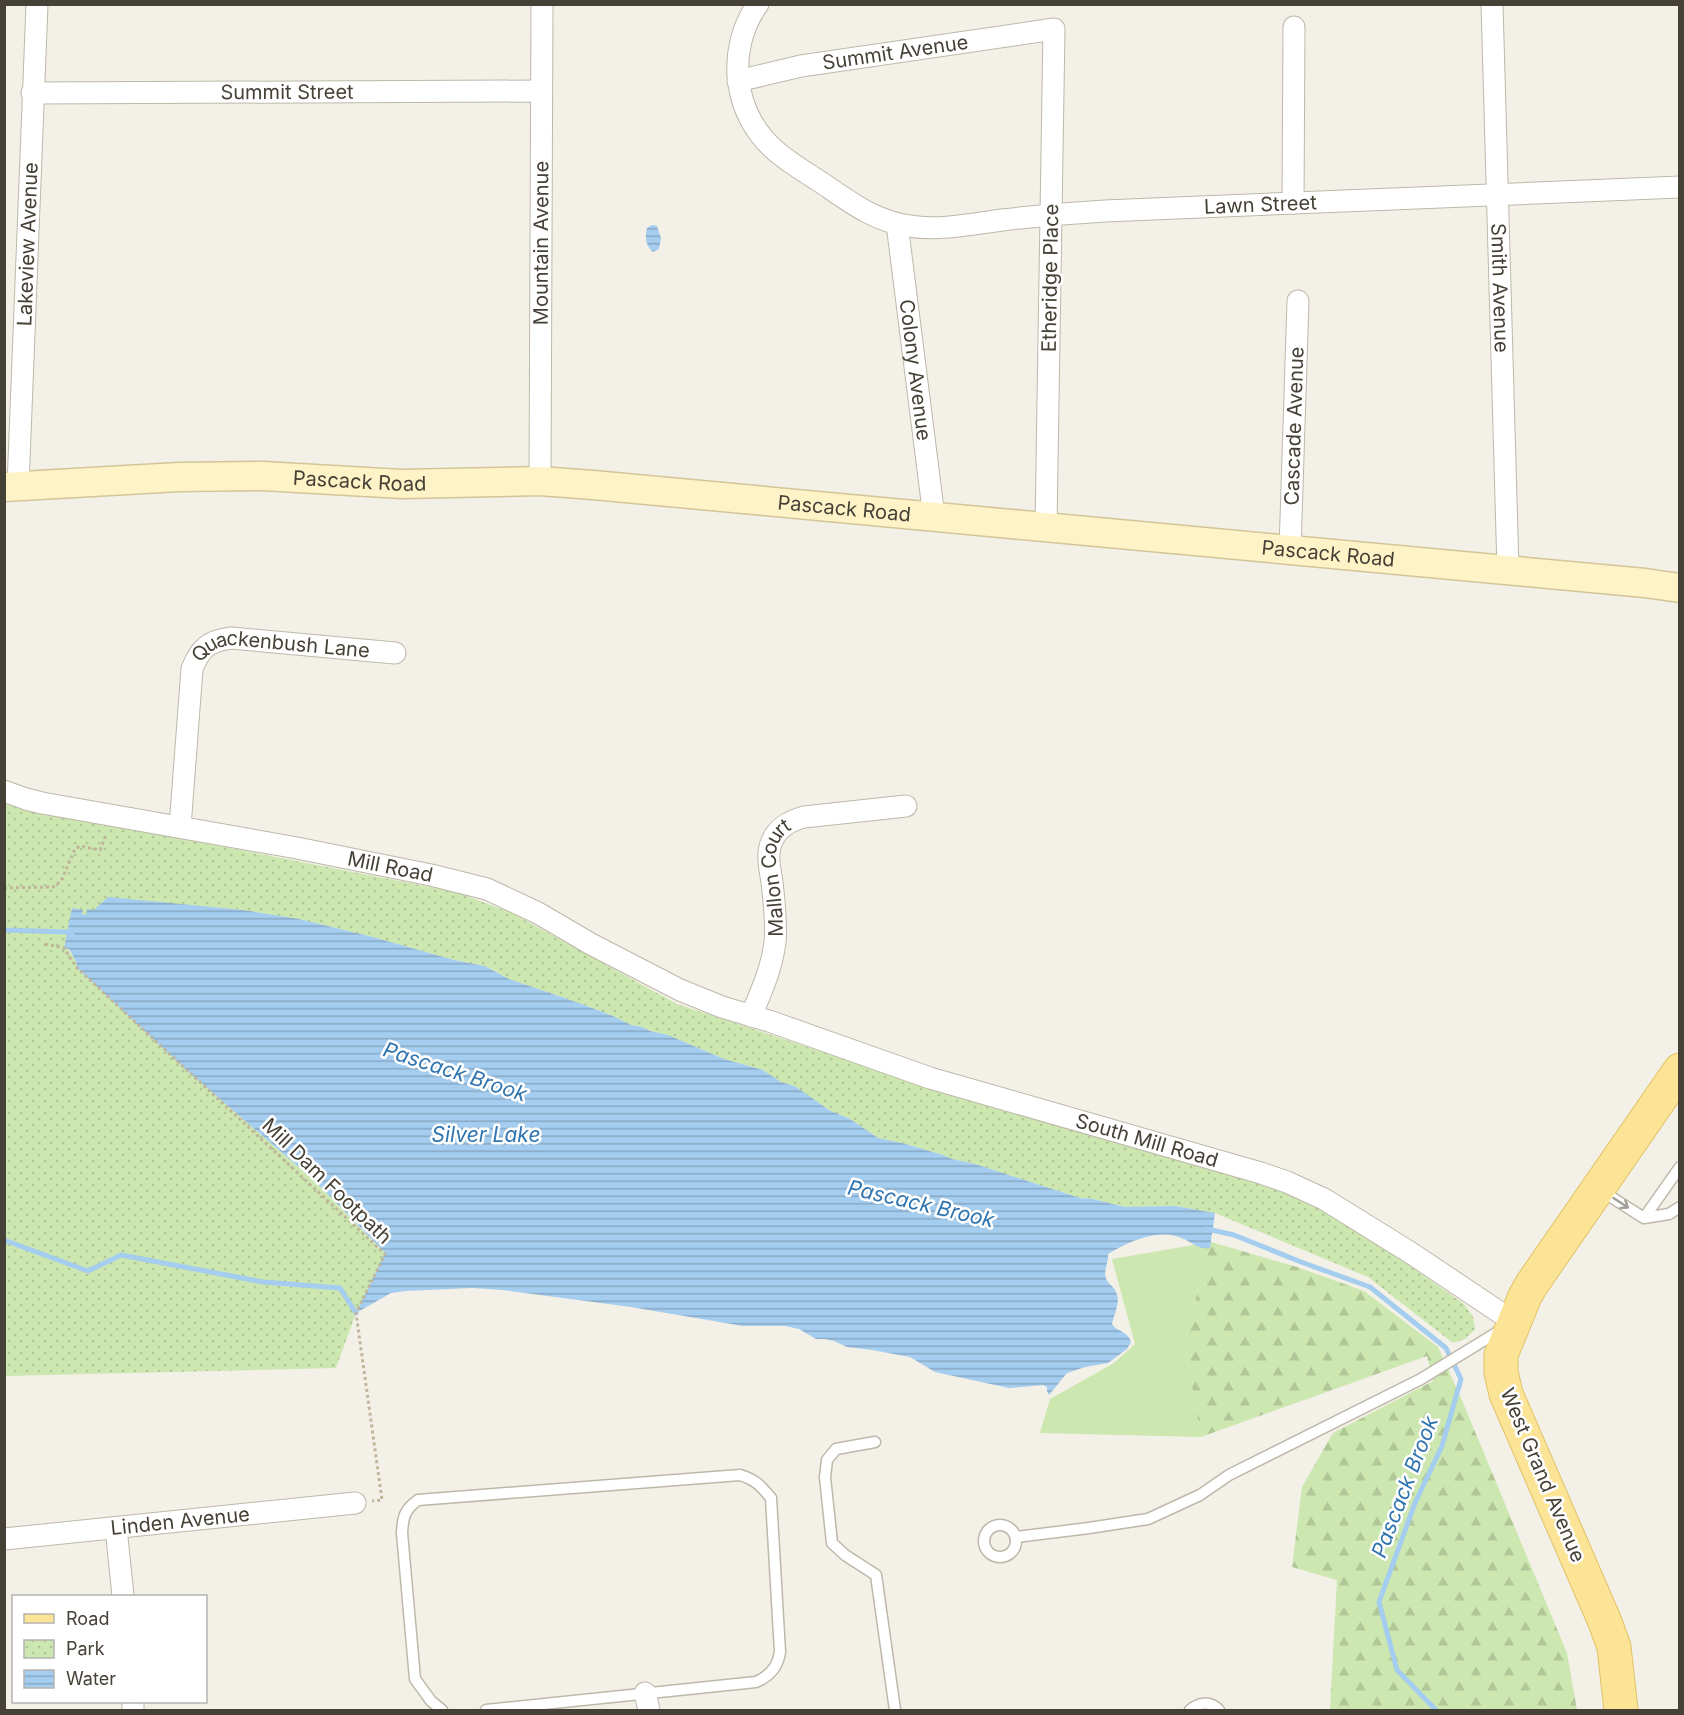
<svg xmlns="http://www.w3.org/2000/svg" width="1684" height="1715" font-family="Inter,sans-serif">
	<defs>
		<pattern id="forest-firs" width="22" height="20" patternUnits="userSpaceOnUse" patternTransform="scale(1.5)"><rect width="22" height="20" fill="#cce7b0"/><path d="M5 1l3.5 6h-7zM16 11l3.5 6h-7z" fill="#b1c798"/></pattern>
		<pattern id="park-dots" width="8" height="8" patternUnits="userSpaceOnUse" patternTransform="scale(1.5)"><rect width="8" height="8" fill="#cce7b0"/><path d="M2 2h.1M6 6h.1" fill="none" stroke="#b1c798" stroke-width="1.8" stroke-linecap="round"/></pattern>
		<pattern id="water-rules" width="6" height="5" patternUnits="userSpaceOnUse" patternTransform="scale(1.5)"><rect width="6" height="5" fill="#a4cdef"/><path d="M0 2.5h6" fill="none" stroke="#87a8c2"/></pattern>
	</defs>
	<rect width="100%" height="100%" fill="#f3f0e7"/>
	<path fill="#cce7b0" d="M1211,1242l-27,100 17,95 -161,-4 10,-34 64,-36 21,-19 -23,-85z"/>
	<path fill="url(#forest-firs)" d="M1211,1242l86,25 67,24 74,56 26,58 103,248 10,57h-247l7,-130 -45,-13 10,-80 31,-54 100,-52 -6,-25 -226,81 -17,-95z"/>
	<path fill="url(#park-dots)" d="M4,804l452,88 56,21 165,91 311,102 279,77 73,34 124,87 9,13 2,12 -10,10 -12,4 -85,-66 -153,-64 -40,-7 -50,1 -32,-8 -13,-1 -105,-34 -23,-5 -9,-4 -41,-12 -24,-5 -28,-19 -21,-9 -27,-19 -8,-5 -13,-4 -18,-12 -39,-11 -56,-24 -18,-4 -8,-4 -11,-2 -18,-9 -34,-13 -70,-24 -19,-11 -9,-3 -27,-5 -81,-23 -75,-18 -55,-9 -67,-6 -82,6 -8,5 -4,-1 -14,35 9,14 -1,4 108,101 132,114 69,72 -29,59 -20,55 -331,8z"/>
	<path fill="url(#water-rules)" d="M652,225l5,1 4,12 -2,11 -6,3c-8,-8 -8,-14 -6,-24z
		M108,897l135,13 56,9 74,18 81,23 31,6 24,13 70,24 34,13 18,9 11,2 8,4 18,4 56,24 39,11 18,12 13,4 8,5 27,19 21,9 28,19 24,5 41,12 9,4 23,5 105,34 13,1 32,8 50,-1 40,7 -5,35c-11,2 -17,-5 -26,-9 -24,-12 -55,2 -76,15 1,8 -5,17 -2,24 1,5 7,8 9,12 7,11 -1,23 -3,34 5,8 16,7 19,18l-4,7 -19,14 -23,4 -18,6 -18,22 -2,-4v-4l-4,-2 -34,3 -74,-16 -25,-15 -38,-7 -25,-3 -13,-6 -9,-2h-9l-17,-10 -14,-3h-42l-112,-19 -129,-17 -30,-2 -66,3 -15,2 -35,20 29,-60 -69,-71 -132,-114 -108,-101 1,-4 -8,-14 -5,-1 8,-40 11,2 -1,4 4,1 1,-6 7,1z"/>
	<g fill="none" stroke-linecap="round" stroke-linejoin="round">
		<path stroke="#a4cdef" stroke-width="5" d="M4,930l63,2 5,2
			M1207,1229l27,6 67,27 69,25 76,61 15,31 -19,67 -27,57 -36,99 18,68 39,40
			M4,1240l84,31 33,-16 142,27 77,6 16,25"/>
		<defs>
			<path id="lane" d="M1600,1190l44,28 25,-4 11,-7
				M1644,1218l36,-51
				M875,1442l-39,7 -9,11 -2,17 7,66 13,12 31,20 19,135
				M984 1541a16 16 0 1 1 32 0a16 16 0 1 1-32 0Z
				M1016,1537l73,-9 59,-9 52,-24 29,-20 192,-96 80,-49
				M442,1710l-11,-9 -16,-22 -13,-146c1,-16 2,-23 16,-33l322,-25c16,5 20,10 31,23l9,154c-2,15 -10,24 -24,30l-270,28
				M1190,1710c9,-8 20,-9 29,0"/>
			<g id="street">
				<path id="s1" d="M758,4c-33,46 -25,112 19,148 14,12 30,21 45,31 28,19 52,38 87,43 31,5 63,-2 93,-6 34,-4 69,-7 103,-9 192,-8 383,-16 575,-24"/>
				<path id="s2" d="M1492,4l16,566"/>
				<path id="s3" d="M738,81l63,-15 253,-37 -8,498"/>
				<path id="s4" d="M32,93l509,-2"/>
				<path d="M1293,203l1,-176"/>
				<path id="s5" d="M897,224l37,293"/>
				<path id="s6" d="M540,481l2,-477"/>
				<path id="s7" d="M18,486l19,-482"/>
				<path id="s8" d="M1290,550l8,-249"/>
				<path id="s9" d="M4,791l22,8 16,4 255,45 134,27 56,14 51,24 53,31 89,46 42,17 47,14 161,57 331,95 26,9 37,17 87,54 103,69"/>
				<path id="s10" d="M180,827l12,-158c8,-21 17,-28 39,-31l164,15"/>
				<path id="s11" d="M751,1016c10,-24 21,-48 24,-74 2,-20 -1,-40 -3,-60 -2,-13 -6,-28 0,-41 6,-14 18,-20 32,-24l102,-11"/>
				<path d="M116,1528l7,68"/>
				<path id="s12" d="M4,1539l351,-36"/>
				<path d="M645,1693l4,17"/>
				<path d="M133,1702v8"/>
			</g>
			<g id="secondary">
				<path id="s13" d="M4,487l175,-10 84,-1 139,8 138,-3 53,4 1052,98 35,5"/>
			</g>
			<path id="primary" d="M1621,1710l-7,-63 -9,-25 -99,-228 -5,-22v-17l24,-59 7,-12 148,-214"/>
		</defs>
		<use href="#lane" stroke="#beb8aa" stroke-width="13"/>
		<use href="#street" stroke="#beb8aa" stroke-width="23"/>
		<use href="#secondary" stroke="#d2c598" stroke-width="31"/>
		<use href="#primary" stroke="#e1c267" stroke-width="35"/>
		<path stroke="#c0b59b" stroke-width="3" stroke-dasharray="3 3" stroke-linecap="butt" d="M4,888l49,-1 8,-6 14,-32 5,-3 20,4 6,-15
			M45,944l19,4 12,19 309,287 -29,59 26,187 -10,1"/>
		<use href="#lane" stroke="#fff" stroke-width="10"/>
		<use href="#street" stroke="#fff" stroke-width="21"/>
		<use href="#secondary" stroke="#fdf3c7" stroke-width="28"/>
		<use href="#primary" stroke="#fce497" stroke-width="33"/>
	</g>
	<defs><path id="oneway-shaft" d="M-6 0H5M1.5-3L5.5 0L1.5 3" fill="none" stroke-width="1.6" stroke-linecap="round" stroke-linejoin="round" transform="scale(1.5)"/></defs>
	<use stroke="#a2a09a" href="#oneway-shaft" transform="translate(1621 1203) rotate(33)"/>
	<g text-anchor="middle" stroke-width="5" stroke-linejoin="round" paint-order="stroke">
		<g font-size="20" fill="#464136" stroke="#fff">
			<text dy="7" stroke="none"><textPath href="#s3" startOffset="160">Summit Avenue</textPath></text>
			<text dy="7" stroke="none"><textPath href="#s4" startOffset="255">Summit Street</textPath></text>
			<text dy="7" stroke="none"><textPath href="#s1" startOffset="669">Lawn Street</textPath></text>
			<text dy="7" stroke="none"><textPath href="#s6" startOffset="238">Mountain Avenue</textPath></text>
			<text dy="7" stroke="none"><textPath href="#s7" startOffset="242">Lakeview Avenue</textPath></text>
			<text transform="translate(1050 278) rotate(-89)" y="7">Etheridge Place</text>
			<text dy="7" stroke="none"><textPath href="#s2" startOffset="284">Smith Avenue</textPath></text>
			<text dy="7" stroke="none"><textPath href="#s5" startOffset="147">Colony Avenue</textPath></text>
			<text dy="7" stroke="none"><textPath href="#s8" startOffset="124">Cascade Avenue</textPath></text>
			<text dy="7" stroke="none"><textPath href="#s13" startOffset="356">Pascack Road</textPath></text>
			<text dy="7" stroke="none"><textPath href="#s13" startOffset="842">Pascack Road</textPath></text>
			<text dy="7" stroke="none"><textPath href="#s13" startOffset="1328">Pascack Road</textPath></text>
			<text dy="7" stroke="none"><textPath href="#s10" startOffset="260">Quackenbush Lane</textPath></text>
			<text dy="7" stroke="none"><textPath href="#s9" startOffset="394">Mill Road</textPath></text>
			<text dy="7" stroke="none"><textPath href="#s11" startOffset="144">Mallon Court</textPath></text>
			<text dy="7" stroke="none"><textPath href="#s9" startOffset="1202">South Mill Road</textPath></text>
			<text transform="translate(327 1181) rotate(44)" y="7">Mill Dam Footpath</text>
			<text transform="translate(1543 1475) rotate(67)" y="7">West Grand Avenue</text>
			<text dy="7" stroke="none"><textPath href="#s12" startOffset="177">Linden Avenue</textPath></text>
		</g>
		<g font-size="21" font-style="italic" fill="#3175b0" stroke="#fff">
			<text transform="translate(455 1072) rotate(18)" y="7">Pascack Brook</text>
			<text x="486" y="1142">Silver Lake</text>
			<text transform="translate(921 1204) rotate(13)" y="7">Pascack Brook</text>
			<text transform="translate(1405 1487) rotate(-69)" y="7">Pascack Brook</text>
		</g>
	</g>
	<rect width="1684" height="1715" fill="none" stroke="#464136" stroke-width="12"/>
	<rect x="12" y="1595" width="195" height="108" fill="#ffffff" stroke="#b5b3af" stroke-width="1.5"/>
	<rect x="24" y="1614" width="30" height="9" fill="#fce497" stroke="#b5b3af" stroke-width="1.5"/>
	<text x="66" y="1625" font-size="18" fill="#464136">Road</text>
	<rect x="24" y="1640" width="30" height="18" fill="url(#park-dots)" stroke="#b5b3af" stroke-width="1.5"/>
	<text x="66" y="1655" font-size="18" fill="#464136">Park</text>
	<rect x="24" y="1670" width="30" height="18" fill="url(#water-rules)" stroke="#b5b3af" stroke-width="1.5"/>
	<text x="66" y="1685" font-size="18" fill="#464136">Water</text>
</svg>
